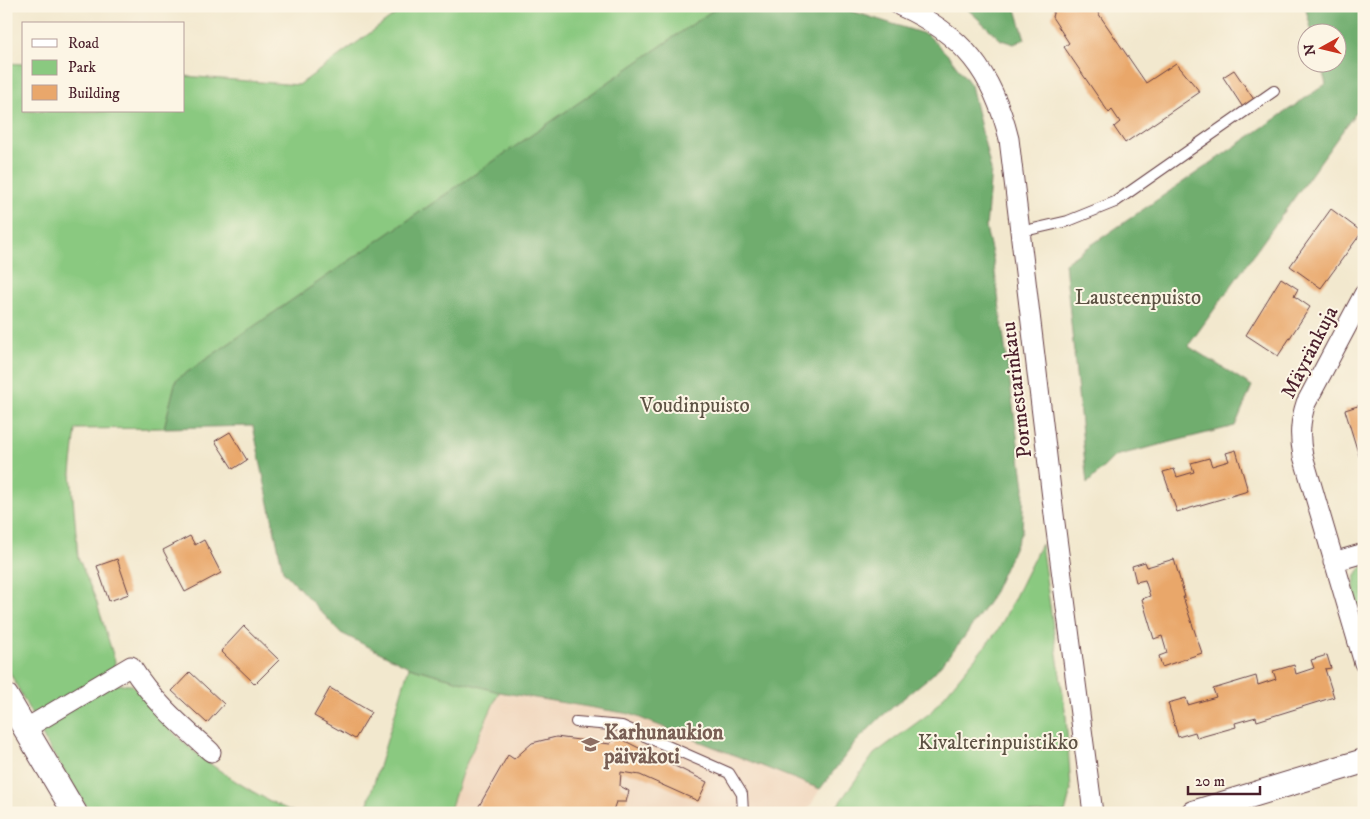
<svg xmlns="http://www.w3.org/2000/svg" width="1370" height="819" font-family="'IM FELL DW Pica',serif">
	<rect width="100%" height="100%" fill="#fcf5e5"/>
	<filter id="ink" filterUnits="userSpaceOnUse"><feTurbulence type="fractalNoise" baseFrequency=".02" numOctaves="2"/><feDisplacementMap in="SourceGraphic" scale="10" xChannelSelector="R" yChannelSelector="G"/><feConvolveMatrix kernelMatrix="1 2 1 2 8 2 1 2 1" color-interpolation-filters="sRGB"/></filter>
	<filter id="wash" filterUnits="userSpaceOnUse"><feTurbulence type="fractalNoise" baseFrequency=".0096" numOctaves="4" result="noise"/><feDisplacementMap in="SourceGraphic" scale="20" xChannelSelector="R" yChannelSelector="G"/><feGaussianBlur stdDeviation="1.12" result="paint"/><feColorMatrix in="noise" values="0 0 0 0 0 0 0 0 0 0 0 0 0 0 0 0 0 1.4 0 .05"/><feComposite in="paint" operator="in"/></filter>
	<g filter="url(#wash)">
		<rect width="100%" height="100%" fill="#f2e8ce"/>
		<path fill="#f0d5bc" d="M499,692l131,22 190,75 -14,24h-357l13,-40z"/>
		<path fill="#8ac980" stroke="#6a7456" d="M407,6h312l-543,374 -12,48 -88,1 -5,44 7,84 18,43 19,61 -3,23 20,1c16,12 26,32 40,46 28,30 86,67 124,82h-205l-44,-69 -41,-79v-602l18,1v47h160v-35l115,9z
			M1041,544l25,172 5,74 -6,23h-233l42,-59 56,-41 69,-84z
			M1364,565v61c-6,-20 -19,-45 0,-61z
			M409,667l90,25 -37,81 -13,40h-84z"/>
		<path fill="#6fad6e" stroke="#5c664c" d="M719,6h116l93,29 21,21 22,29 20,85 -5,58 7,30 31,229 -2,44 -32,69 -28,40 -29,34 -51,42 -27,27 -35,46 -190,-75 -131,-22 -90,-25 -68,-34 -58,-62 -30,-145 -89,2 12,-48z
			M964,6h51l10,33 -11,5 -13,-4z
			M1305,6h59v111l-8,-5 -168,234 64,40 -17,40 -120,30 -28,28 -22,-221 261,-179 -6,-21 18,-1v-30h-26z"/>
		<g id="blocks">
			<path fill="#e9a76b" d="M1055,6h41v4l50,73 30,-20 24,29 -75,51 -11,-16 6,-5 -8,-12 -3,3 -45,-66 5,-4 -17,-26z
				M1234,70l21,31 -11,8 -21,-32z
				M1331,209l31,23 -41,56 -31,-22z
				M1281,278l17,11 -4,7 16,11 -32,49 -32,-21z
				M1364,404v65h-1l-18,-59z
				M230,432l17,28 -14,9 -18,-28z
				M1236,450l12,41 -71,21 -14,-40 11,-3 3,8 17,-5 -3,-9 18,-5 3,8 17,-5 -3,-8z
				M190,536l5,9 9,-5 17,33 -36,19 -22,-42z
				M117,559l12,35 -20,7 -12,-35z
				M1174,559l11,38h-2l19,56 -40,14 -3,-11 8,-3 -5,-17 -8,3 -12,-40 8,-3 -5,-16 -9,2 -4,-16 13,-4 2,5z
				M244,626l35,34 -24,24 -34,-33z
				M1327,655l4,13 -6,1 9,28 -77,24 -1,-4 -21,6 1,4 -39,11 -2,-6 -17,5 -10,-34 18,-5 2,7 28,-8 -3,-8 43,-13 2,9 18,-6 -3,-8 21,-6 2,9 18,-6 -3,-8z
				M190,672l34,32 -17,19 -35,-32z
				M330,688l41,24 -16,27 -41,-23z
				M615,736l92,46 -9,19 -58,-26 -19,-3 -1,14 9,5 -3,11h-10l-4,11h-137l33,-58 6,4 18,-16 24,-6 54,7z"/>
		</g>
	</g>
	<g filter="url(#ink)">
		<use href="#blocks" fill-opacity="0" stroke="#633d43" stroke-width="1"/>
		<g fill="none" stroke-linecap="round" stroke-linejoin="round">
			<defs>
				<path id="service" d="M1020,232l48,-11 47,-19 159,-111
					M576,722l46,4 107,47 13,21 1,19"/>
				<path id="minor" d="M900,6c63,28 93,67 109,133l46,384 38,290
					M1364,294l-58,109c-6,18 -7,33 -3,53l61,207
					M1333,562l31,-9
					M25,729l106,-63c21,34 51,60 80,86"/>
				<path id="tertiary" d="M6,696l69,117
					M1193,813l171,-52"/>
			</defs>
			<use href="#service" stroke="#633d43" stroke-width="12"/>
			<use href="#minor" stroke="#633d43" stroke-width="21"/>
			<use href="#tertiary" stroke="#633d43" stroke-width="26"/>
			<use href="#service" stroke="#fff" stroke-width="10"/>
			<use href="#minor" stroke="#fff" stroke-width="19"/>
			<use href="#tertiary" stroke="#fff" stroke-width="24"/>
		</g>
	</g>
	<defs>
		<symbol id="school-bare" viewBox="-9 -9 18 18"><path d="M0-5L7-2L0 1L-7-2ZM-4 1L0 2.5L4 1V4Q0 6-4 4Z" fill="#8d6e63" stroke="#fcf5e5" stroke-width="2.5" paint-order="stroke"/></symbol>
	</defs>
	<g fill-rule="evenodd">
		<use href="#school-bare" x="578" y="732" width="25" height="25"/>
	</g>
	<g text-anchor="middle" stroke-width="4" stroke-linejoin="round" paint-order="stroke">
		<g font-size="21" fill="#5d5244" stroke="#fcf5e5">
			<text x="1138" y="304">Lausteenpuisto</text>
			<text x="695" y="412">Voudinpuisto</text>
			<text x="998" y="749">Kivalterinpuistikko</text>
		</g>
		<g font-size="21" fill="#4a1f2b" stroke="#fcf5e5">
			<text transform="translate(1309 352) rotate(-63)" y="7">Mäyränkuja</text>
			<text transform="translate(1016 390) rotate(-97)" y="7">Pormestarinkatu</text>
		</g>
		<g font-size="21" font-weight="bold" fill="#785e54" stroke="#fcf5e5" text-anchor="start">
			<text x="604" y="739">Karhunaukion<tspan x="604" dy="24">päiväkoti</tspan></text>
		</g>
	</g>
	<rect width="1370" height="819" fill="none" stroke="#fcf5e5" stroke-width="25"/>
	<rect x="22" y="22" width="162" height="90" fill="#fcf5e5" stroke="#b59f9b"/>
	<rect x="32" y="39" width="25" height="8" fill="#ffffff" stroke="#b59f9b"/>
	<text x="68" y="48" font-size="15" fill="#4a1f2b">Road</text>
	<rect x="32" y="60" width="25" height="15" fill="#8ac980" stroke="#b59f9b"/>
	<text x="68" y="72" font-size="15" fill="#4a1f2b">Park</text>
	<rect x="32" y="85" width="25" height="15" fill="#e9a76b" stroke="#b59f9b"/>
	<text x="68" y="98" font-size="15" fill="#4a1f2b">Building</text>
	<g transform="translate(1322 48) rotate(262)"><circle r="24" fill="#fcf5e5" stroke="#b59f9b"/>
	<path d="M0-4L9 19L0 12L-9 19Z" fill="#c8321e"/>
	<text y="-8" font-size="14" font-weight="bold" text-anchor="middle" fill="#4a1f2b">N</text>
	</g>
	<path d="M1188 786v8h72v-8" fill="none" stroke="#4a1f2b" stroke-width="2.5"/>
	<text x="1195" y="786" font-size="15" fill="#4a1f2b" stroke="#fcf5e5" stroke-width="4" paint-order="stroke">20 m</text>
</svg>
